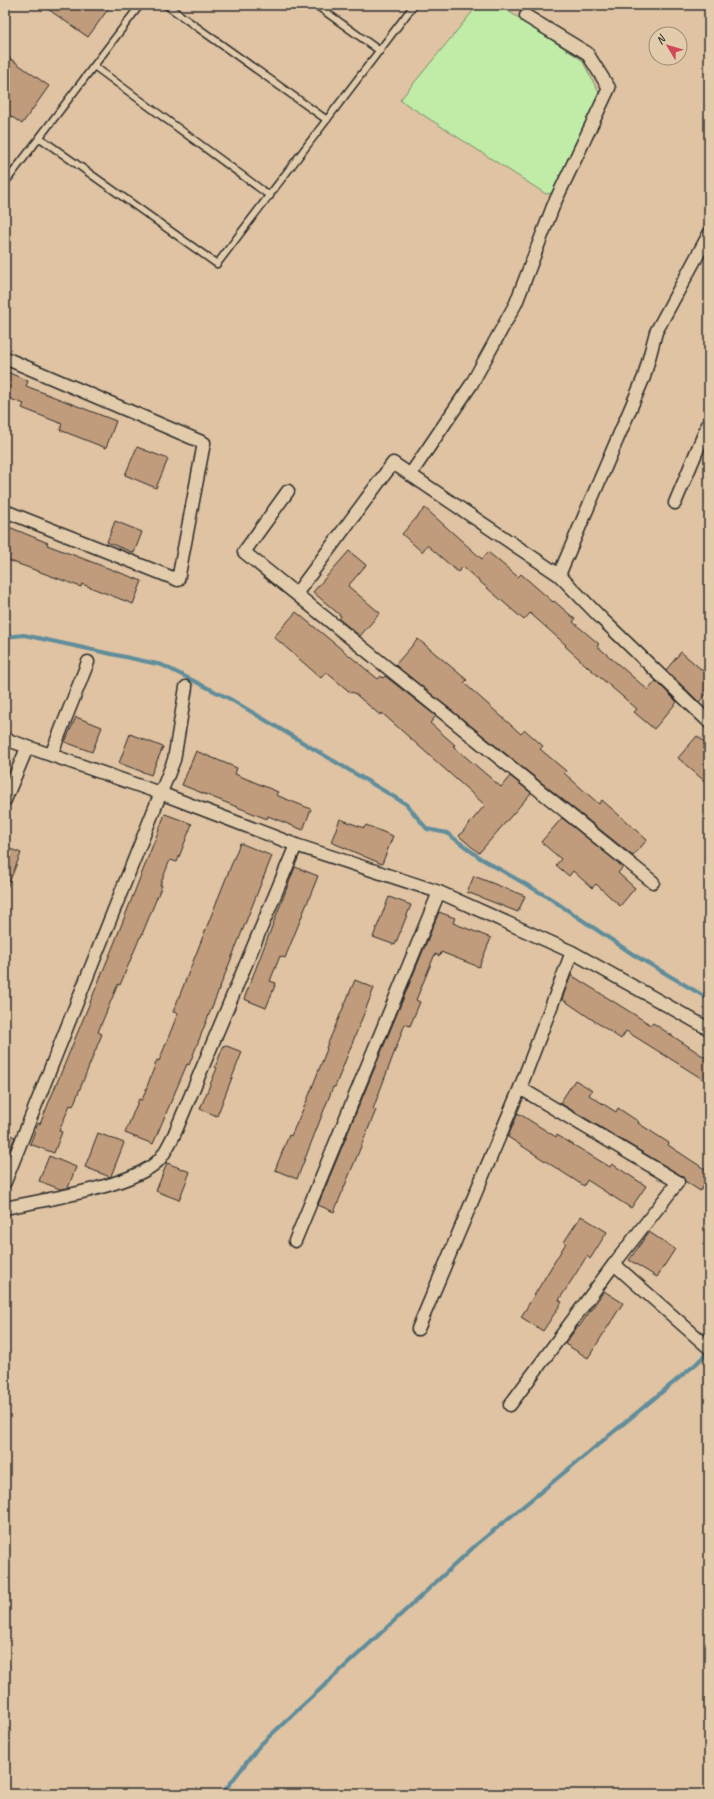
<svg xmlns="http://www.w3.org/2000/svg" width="714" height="1799" font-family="Caveat,sans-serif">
	<rect width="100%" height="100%" fill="#dfc3a2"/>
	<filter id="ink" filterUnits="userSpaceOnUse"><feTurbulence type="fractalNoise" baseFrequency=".025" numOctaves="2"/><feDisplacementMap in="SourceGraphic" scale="8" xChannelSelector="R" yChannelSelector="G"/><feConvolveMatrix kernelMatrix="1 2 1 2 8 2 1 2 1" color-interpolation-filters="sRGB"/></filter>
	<g filter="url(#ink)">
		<path fill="#c1eca8" stroke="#768c6a" d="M478,5h21l83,55 17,33 -47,100 -6,1 -146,-94z"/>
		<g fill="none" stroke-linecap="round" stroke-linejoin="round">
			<path stroke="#618d9b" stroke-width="4" d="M5,637l19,-2 138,30 68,34 176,105 21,25 20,4 33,25 68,39 86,58 75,44
				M222,1794l38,-49 216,-200 220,-181 13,-13"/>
		</g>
		<path fill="#c09c7c" stroke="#2b2b2b" d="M42,5h69l-23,32z
			M5,55l44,31 -27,38 -17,-12z
			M5,371l23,10 -2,5 90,35 -10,27 -46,-18 2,-6 -40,-16 2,-4 -19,-7z
			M137,447l31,12 -12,29 -31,-13z
			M425,508l57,51 6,-7 30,25 3,-3 32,28 1,-1 21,18 -2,3 26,22 -2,2 51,44 8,-9 21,21 -23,27 -20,-17 3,-3 -49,-42 -23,-21 1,-1 -36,-32 -6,7 -61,-53 -5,5 -31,-27 -5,7 -20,-18z
			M115,521l27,11 -8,21 -27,-11z
			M9,527l39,16 -1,2 95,36 -9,23 -51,-20 -1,3 -76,-28v-22z
			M349,551l17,14 -18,21 32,27 -20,23 -21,-17 2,-3 -28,-24z
			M296,612l82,67 3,-3 2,2 2,-2 51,40 -6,7 25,22 -2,1 48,41 9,-11 21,17 -52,60 -20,-17 26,-31 -103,-92 -2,2 -27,-23 -2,1 -25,-21 -5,6 -47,-41z
			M418,639l49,41 -3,3 57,51 4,-4 18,16 -3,3 26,22 -2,2 35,31 3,-4 45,40 -14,16 -238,-191z
			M681,652l28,24v15l-10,11 -33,-32z
			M76,717l26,10 -10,25 -27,-10z
			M130,734l33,13 -12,28 -32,-12z
			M697,736l12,10v39l-31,-27z
			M196,751l41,17 -2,6 43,18 -2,3 35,14 -8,21 -35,-14 -1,3 -85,-34z
			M165,814l27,10 -15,38 -7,-2 -10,25h2l-21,52h-1l-20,48 -2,-1 -20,48 4,2 -29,72 -3,-1 -11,26 3,1 -8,21 -24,-9 8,-21 2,1 74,-180z
			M562,818l61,49 -5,6 17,15 -15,18 -24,-22 -4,4 -19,-17 -4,5 -13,-11 5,-6 -20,-17z
			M340,819l24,9 2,-3 27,11 -11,28 -51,-22z
			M240,843l32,13 -83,209 -2,-1 -34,80 -28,-11 14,-34 3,1 15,-40 2,1 19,-48 -5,-1z
			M5,847l16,6 -15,37h-1z
			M295,867l23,9 -33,82 -5,-2 -10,25 6,2 -10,25 -22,-9z
			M474,876l51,20 -7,16 -51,-20z
			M389,897l22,8 -16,40 -22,-8z
			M439,912l16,6 -2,5 38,15 -12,29 -38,-15 -1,4 -5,-2 -19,46 4,2 -10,24 -5,-2 -32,85 3,1 -42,102 -16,-7z
			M571,975l80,50 2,-2 56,37v23l-83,-52 -5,8 -59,-40z
			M355,980l19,8 -39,99h-2l-36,92 -22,-9 14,-35 2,1 17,-38 19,-49 -1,-1z
			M224,1045l18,7 -25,64 -17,-7 17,-41 -2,-1z
			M575,1080l17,10 -3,5 27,17 2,-4 21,14 -1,1 31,20 -1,2 41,27v4l-9,15 -15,-10 -3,-5 -122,-73z
			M518,1113l38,24 1,-2 53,32 2,-3 34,22 -15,22 -44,-28 -3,6 -76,-49z
			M5,1133l10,4 -10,25z
			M98,1133l26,10 -13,33 -1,1 -25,-10z
			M49,1156l27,11 -8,21 -8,1 -21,-8z
			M167,1163l23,9 -11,28 -23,-9z
			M581,1216l26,16 -17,27 -3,-3 -28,44 3,2 -19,29 -22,-14 45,-74 -2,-1z
			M649,1232l26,17 -18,28 -28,-17z
			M604,1291l19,12 -35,55 -23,-14 13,-18 1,1z"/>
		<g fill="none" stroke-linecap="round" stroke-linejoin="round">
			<defs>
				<path id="lane" d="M166,5l161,115
					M316,5l64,46
					M94,66l176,130
					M40,138l177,126 197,-259
					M8,179l132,-174"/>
				<path id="street" d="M5,358l199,85 -26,137 -173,-69
					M410,475l61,-90 45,-82 38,-99 55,-116 -22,-35 -61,-37
					M288,491l-44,61 409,330
					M675,503l34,-81
					M559,575l85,-198 12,-45 53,-98
					M296,594l97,-131 166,112 43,44 107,103
					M5,739l155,54 136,52 143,47 133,60 137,77
					M51,755l37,-93
					M5,800l22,-52
					M5,1182l169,-422 12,-73
					M5,1208c38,-8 126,-21 153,-47 7,-7 11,-17 16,-26l122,-290
					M295,1241l144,-349
					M614,1264l95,84
					M418,1329l102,-241 52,-136
					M510,1405l104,-141 64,-82 -158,-94"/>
			</defs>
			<use href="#lane" stroke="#2b2b2b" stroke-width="9"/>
			<use href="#street" stroke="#2b2b2b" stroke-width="15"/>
			<use href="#lane" stroke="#e2ccac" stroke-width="6"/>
			<use href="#street" stroke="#e2ccac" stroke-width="12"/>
		</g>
	</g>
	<rect width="714" height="1799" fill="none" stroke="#e2ccac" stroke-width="20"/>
	<rect x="10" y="10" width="694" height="1779" fill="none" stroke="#2b2b2b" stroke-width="1.5" filter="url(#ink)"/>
	<g transform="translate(668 46) rotate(308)"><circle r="19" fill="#e2ccac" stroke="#998c78"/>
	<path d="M0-3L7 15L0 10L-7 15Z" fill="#d1495b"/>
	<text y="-6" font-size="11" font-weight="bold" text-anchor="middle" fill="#2b2b2b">N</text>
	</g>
</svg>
